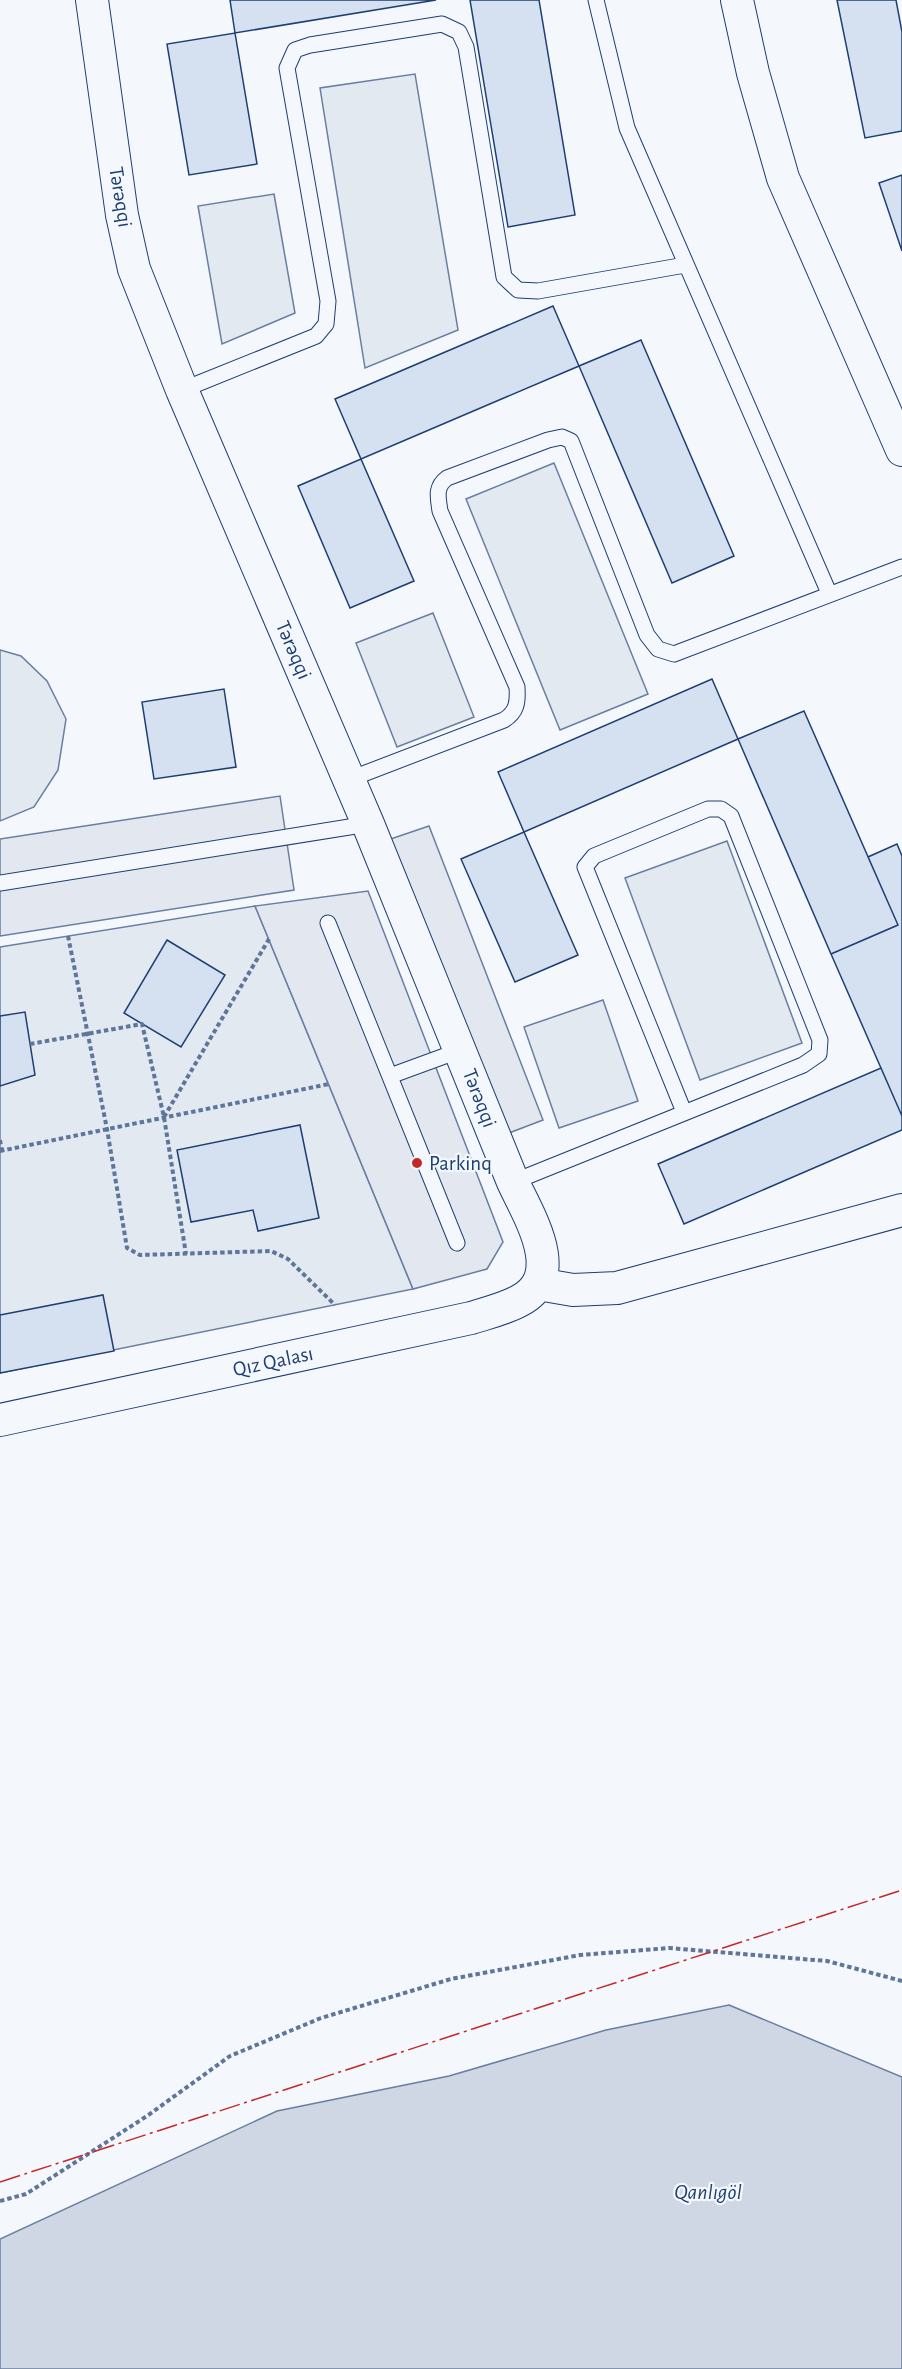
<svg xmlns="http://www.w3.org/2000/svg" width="902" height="2369" font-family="'Alegreya Sans',sans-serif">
	<rect width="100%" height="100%" fill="#f4f7fb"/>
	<path fill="#e3e9f0" stroke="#687fa3" stroke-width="1.5" d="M415,74l43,256 -93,38 -45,-280z
		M274,194l21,119 -73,31 -24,-138z
		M554,463l94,231 -88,36 -94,-231z
		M433,613l41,104 -77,30 -41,-104z
		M0,650l21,6 26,25 19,38 -8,51 -24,37 -34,14z
		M727,841l75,202 -102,37 -75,-202z
		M255,906l158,383 -413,84v-426z
		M603,1000l35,101 -79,27 -35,-101z"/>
	<path fill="#e3e8f0" stroke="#687fa3" stroke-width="1.5" d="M280,796l14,94 -294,46v-97z
		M429,826l114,294 -47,18 -120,-294z
		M368,891l135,351 -16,27 -74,20 -158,-383z"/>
	<path fill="#cfd7e4" stroke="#687fa3" stroke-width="1.5" d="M729,2005l173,72v292h-902v-130l277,-128 172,-35 157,-46z"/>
	<path fill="#d5e0f0" stroke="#1d3f73" stroke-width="1.5" d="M230,0h206l-201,33z
		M470,0h69l36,215 -67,12z
		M837,0h59l6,32v99l-37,7z
		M235,33l22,131 -68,11 -22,-131z
		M902,175v76l-23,-68z
		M553,306l26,60 -218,93 -26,-60z
		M641,340l93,216 -62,27 -93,-217z
		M361,459l53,122 -64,27 -52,-122z
		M712,679l26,60 -214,93 -26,-60z
		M224,689l12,78 -82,12 -12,-77z
		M804,711l94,214 -67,29 -93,-215z
		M524,832l54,123 -63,27 -54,-123z
		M897,844l5,12v260l-71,-162 67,-29 -30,-68z
		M167,940l58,35 -44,72 -57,-34z
		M25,1012l10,63 -35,11v-70z
		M881,1068l21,48v14l-218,94 -26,-60z
		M300,1125l19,93 -61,13 -5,-21 -62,12 -14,-72z
		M103,1295l11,56 -114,22v-58z"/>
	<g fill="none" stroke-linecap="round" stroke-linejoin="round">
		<defs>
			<path id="lane" d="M596,0l31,128 202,465
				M182,390l134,-54 10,-12 2,-23 -41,-233 8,-18 15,-5 132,-21 17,8 7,15 38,230 14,13 20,1 147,-26
				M350,779l154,-59c13,-8 14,-18 13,-33l-77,-176c-2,-14 -5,-24 7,-33l101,-38 14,-3 9,4 76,194 11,14 16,5 228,-87
				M0,883l368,-59
				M328,923l129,320
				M390,1076l71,-26
				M513,1182l290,-117 16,-11 1,-14 -89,-224 -10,-7h-13l-114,47 -9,11 99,245"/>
			<path id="street" d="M737,0l16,73 30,105 119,272
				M538,1284l35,6 44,-2 285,-78
				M0,1420l471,-102c16,-5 33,-9 48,-17 49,-25 9,-86 -6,-119l-145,-358 -186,-434 -48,-121 -12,-54 -30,-215"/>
		</defs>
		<use href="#lane" stroke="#1d3f73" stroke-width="17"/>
		<use href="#street" stroke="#1d3f73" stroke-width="34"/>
		<path stroke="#5e769c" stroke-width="4" stroke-dasharray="4.5 3" stroke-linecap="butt" d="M68,936l39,193 20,119 13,7 131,-4 17,8 47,46
			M30,1044l112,-20 22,93 22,137
			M164,1117l105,-178
			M0,1140l2,11
			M0,1151l329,-67
			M0,2201l26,-7 121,-78 83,-60 91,-38 130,-39 129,-24 89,-7 158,13 75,20"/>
		<use href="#lane" stroke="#f4f7fb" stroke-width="15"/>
		<use href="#street" stroke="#f4f7fb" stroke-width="32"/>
		<path stroke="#c62828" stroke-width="1.5" stroke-dasharray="21 4.5 3 4.5" stroke-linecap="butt" d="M0,2182l902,-292"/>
	</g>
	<circle fill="#c62828" stroke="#f4f7fb" stroke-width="2" cx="417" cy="1163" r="6"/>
	<g text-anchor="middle" stroke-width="4.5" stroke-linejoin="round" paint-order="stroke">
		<g font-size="21" fill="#1d3f73" stroke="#f4f7fb">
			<text transform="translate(121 197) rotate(81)" y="7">Tərəqqi</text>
			<text transform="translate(294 650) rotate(67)" y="7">Tərəqqi</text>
			<text transform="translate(480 1098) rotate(69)" y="7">Tərəqqi</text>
			<text transform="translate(273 1361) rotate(-12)" y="7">Qız Qalası</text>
		</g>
		<g font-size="21" fill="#1d3f73" stroke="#f4f7fb" text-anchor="start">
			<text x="429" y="1170">Parkinq</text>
		</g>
		<g font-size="22" font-style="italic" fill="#1d3f73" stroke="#f4f7fb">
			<text x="708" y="2199">Qanlıgöl</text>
		</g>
	</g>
</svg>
